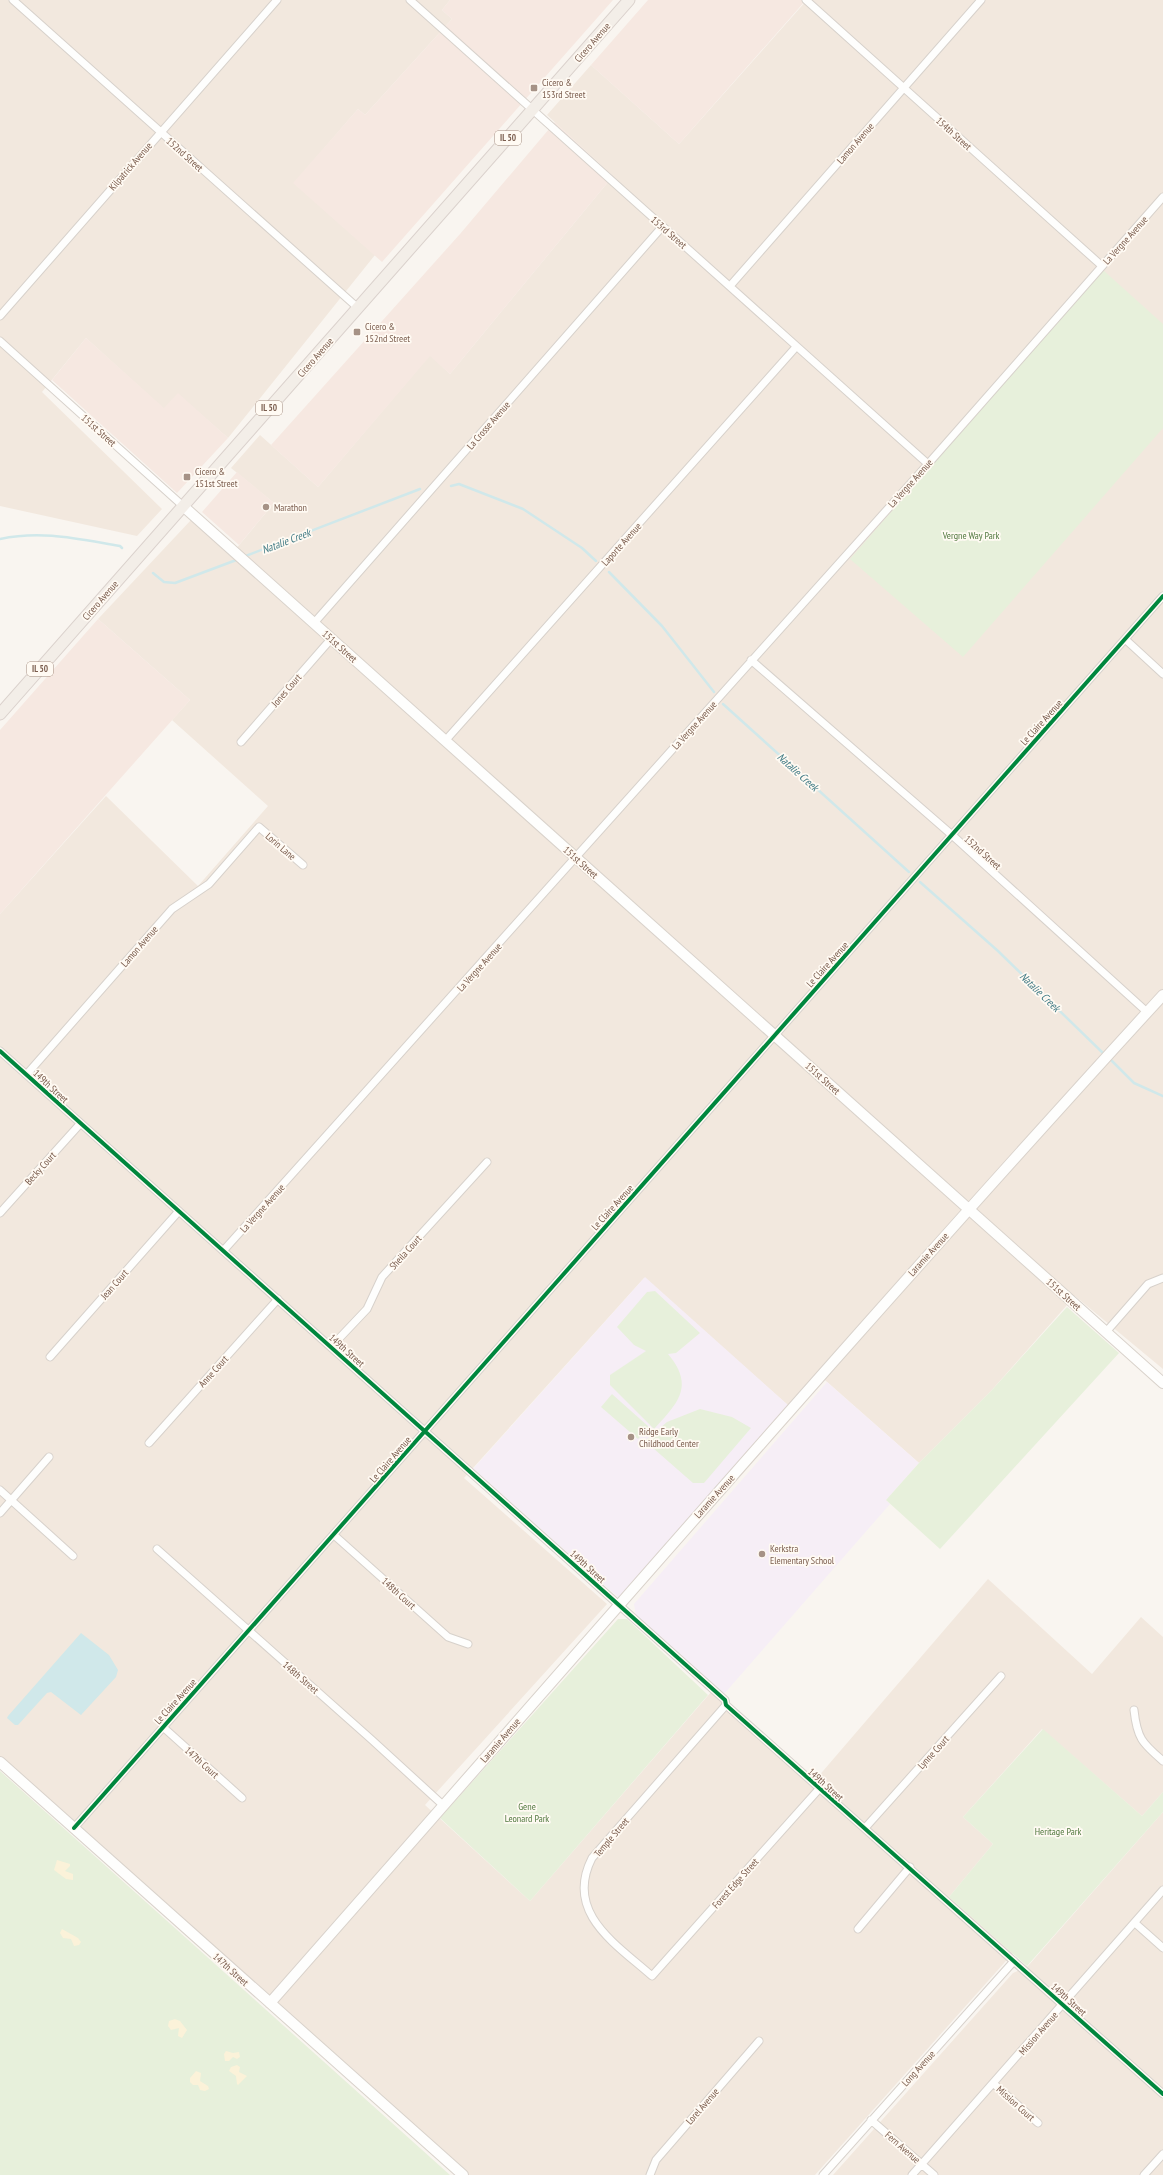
<svg xmlns="http://www.w3.org/2000/svg" width="1163" height="2175" font-family="'PT Sans Narrow',sans-serif">
	<rect width="100%" height="100%" fill="#f9f5f0"/>
	<path fill="#f2e8de" d="M0,0h450l-8,10 10,9 -87,96 -7,-6 -64,74 81,72 -147,183 -50,-44 -14,15 -78,-71 -44,54 120,117 -25,27 -137,-30z
		M807,0h356v1369l-88,-73 -84,95 -72,72 -102,-90 -28,33 -145,-128 -180,200 143,126 -182,201 105,96 182,-210 99,94 177,-206 104,95 49,-57 22,20v155l-21,24 -100,-87 -79,88 30,27 -44,53 64,56 -198,222h-347l-179,-159 -289,-259v-843l106,-118 92,90 70,-80 -96,-86 18,-20 -92,-81 93,-99 39,36 44,-53 -43,-35 29,-33 58,52 112,-132 20,19 163,-198 -66,-61 44,-50 88,79z
		M1163,1812v363h-330l180,-202 15,-7z"/>
	<path fill="#f6e8e1" d="M450,0h163l-231,262 -89,-79 65,-74 7,6 87,-96 -10,-9z
		M648,0h158l-127,144 -88,-79z
		M555,122l58,54 -163,198 -20,-18 -112,131 -47,-42 189,-211z
		M86,338l78,70 14,-15 50,45 -51,55 -125,-113z
		M237,472l37,31 -35,42 -37,-33z
		M98,619l92,81 -190,214v-184z"/>
	<path fill="#f6eef6" d="M645,1277l144,129 -170,192 -146,-129z
		M827,1382l92,81 -33,37 4,4 -166,190 -88,-79 -2,-11z"/>
	<path fill="#e7f0db" d="M1103,270l60,54v104l-200,229 -113,-98z
		M655,1291l45,42 -24,20 -8,1c27,32 10,49 -14,75l-44,-44v-10l36,-24 -12,-6 -17,-18 30,-35z
		M1067,1307l52,46 -179,196 -54,-49 33,-37 72,-72z
		M612,1394l37,33 -11,12 -37,-32z
		M700,1409l32,8 19,11 -47,55h-11l-48,-42 22,-19z
		M618,1619h9l81,76 -178,206 -90,-83z
		M1043,1729l99,87 21,-24v20l-136,154 -78,-69 44,-53 -30,-27z
		M0,1771l450,404h-450z"/>
	<path fill="#fbf2d9" d="M57,1860l13,4v2l-5,5 8,3v6l-7,-1 -12,-9z
		M62,1929l16,9 3,4 -2,3 -5,1 -3,-7 -8,-1 -3,-5z
		M175,2019l5,2 7,9 -5,8 -4,-2 1,-8 -8,2 -3,-4 1,-5z
		M226,2051l7,2 6,-1 1,5 -3,2 -4,-2 -4,4h-4l-1,-7z
		M237,2065l3,2 -1,5 8,4 -9,9 -1,-1 -1,-8 -7,-5 2,-4z
		M196,2071l5,2 -1,8 8,5 1,3 -4,2 -5,-1 -2,-5h-5l-3,-3v-4z"/>
	<path fill="#d0e8ea" d="M81,1633l28,22 9,15 -2,7 -35,38 -30,-23 -4,1 -29,32h-3l-8,-7 1,-2z"/>
	<g fill="none" stroke-linecap="round" stroke-linejoin="round">
		<path stroke="#d0e8ea" stroke-width="2.5" d="M451,486l8,-2 64,25 59,39 14,13
			M0,539c42,-9 78,0 120,7l2,2
			M243,557l177,-68
			M609,572l53,54 52,66
			M153,573l11,9 11,1 64,-24
			M723,704l186,168
			M920,882l78,69 107,104
			M1109,1058l25,25 29,13"/>
		<defs>
			<path id="street" d="M13,0l345,308
				M410,0l518,464
				M806,0l296,266
				M730,286l251,-286
				M0,316l277,-316
				M0,341l183,165
				M314,623l348,-396
				M1125,639l38,35
				M751,660l201,175 195,177
				M445,741l351,-394
				M241,742l90,-103
				M0,1051l725,649 1,5c146,130 292,259 437,389
				M27,1074l145,-165 37,-25 50,-57 44,38
				M0,1213l80,-89
				M223,1251l705,-787 235,-267
				M1106,1332l42,-48 15,-6
				M331,1347l36,-38 15,-32 105,-115
				M50,1357l129,-146
				M149,1443l129,-144
				M0,1490l73,66
				M0,1513l49,-56
				M334,1535l114,102 20,7
				M157,1549l215,191 72,66
				M726,1705l-134,153c-28,55 24,86 60,118l167,-187
				M1134,1710c3,28 8,33 29,51
				M163,1727l79,71
				M74,1828l1089,-1232
				M865,1828l136,-152
				M1135,1923l28,25
				M858,1929l52,-62
				M994,2084l44,39
				M871,2120l63,55
				M650,2175l6,-15 103,-119
				M823,2175l191,-214
				M912,2175l251,-285
				M1144,2175l19,-21"/>
			<path id="secondary" d="M183,506l980,877
				M0,1762l463,413
				M270,2003c297,-337 590,-677 893,-1008"/>
			<path id="primary" d="M0,714l629,-714"/>
		</defs>
		<use href="#street" stroke="#d7d1cb" stroke-width="9"/>
		<use href="#secondary" stroke="#d9d2cb" stroke-width="12"/>
		<use href="#primary" stroke="#dad1cc" stroke-width="13"/>
		<use href="#street" stroke="#fefefd" stroke-width="7"/>
		<use href="#secondary" stroke="#fefefd" stroke-width="10"/>
		<use href="#primary" stroke="#f3eee8" stroke-width="11"/>
		<defs>
			<path id="cycleway" d="M0,1051l725,649 1,5c146,130 292,259 437,389
				M74,1828l1089,-1232"/>
		</defs>
		<use href="#cycleway" stroke="#fffaf3" stroke-width="6"/>
		<use href="#cycleway" stroke="#00873e" stroke-width="4"/>
	</g>
	<g fill="#a69286" stroke="#fffaf3" stroke-width="1.5">
		<rect x="530" y="84" width="8" height="8" rx="2"/>
		<rect x="353" y="328" width="8" height="8" rx="2"/>
		<rect x="183" y="473" width="8" height="8" rx="2"/>
		<circle cx="266" cy="507" r="4"/>
		<circle cx="631" cy="1437" r="4"/>
		<circle cx="762" cy="1554" r="4"/>
	</g>
	<g text-anchor="middle" stroke-width="3.5" stroke-linejoin="round" paint-order="stroke">
		<g fill="#fffaf3" stroke="#a28b7f" stroke-width="1">
			<rect x="495" y="131" width="26" height="14" rx="3"/>
			<rect x="256" y="401" width="26" height="14" rx="3"/>
			<rect x="27" y="662" width="26" height="14" rx="3"/>
		</g>
		<g font-size="9" font-weight="bold" fill="#7a5c4d">
			<text x="508" y="141">IL 50</text>
			<text x="269" y="411">IL 50</text>
			<text x="40" y="672">IL 50</text>
		</g>
		<g font-size="10" fill="#7a5c4d" stroke="#fffaf3">
			<text transform="translate(592 42) rotate(-49)" y="4">Cicero Avenue</text>
			<text transform="translate(954 133) rotate(42)" y="4">154th Street</text>
			<text transform="translate(855 143) rotate(-49)" y="4">Lamon Avenue</text>
			<text transform="translate(185 154) rotate(42)" y="4">152nd Street</text>
			<text transform="translate(130 166) rotate(-49)" y="4">Kilpatrick Avenue</text>
			<text transform="translate(669 232) rotate(41)" y="4">153rd Street</text>
			<text transform="translate(1125 240) rotate(-48)" y="4">La Vergne Avenue</text>
			<text transform="translate(315 357) rotate(-49)" y="4">Cicero Avenue</text>
			<text transform="translate(488 425) rotate(-49)" y="4">La Crosse Avenue</text>
			<text transform="translate(99 430) rotate(42)" y="4">151st Street</text>
			<text transform="translate(910 483) rotate(-48)" y="4">La Vergne Avenue</text>
			<text transform="translate(621 544) rotate(-48)" y="4">Laporte Avenue</text>
			<text transform="translate(100 600) rotate(-49)" y="4">Cicero Avenue</text>
			<text transform="translate(340 646) rotate(42)" y="4">151st Street</text>
			<text transform="translate(286 690) rotate(-49)" y="4">Jones Court</text>
			<text transform="translate(1041 722) rotate(-48)" y="4">Le Claire Avenue</text>
			<text transform="translate(694 725) rotate(-48)" y="4">La Vergne Avenue</text>
			<text transform="translate(281 846) rotate(41)" y="4">Lorin Lane</text>
			<text transform="translate(983 852) rotate(42)" y="4">152nd Street</text>
			<text transform="translate(581 862) rotate(42)" y="4">151st Street</text>
			<text transform="translate(139 946) rotate(-49)" y="4">Lamon Avenue</text>
			<text transform="translate(827 964) rotate(-48)" y="4">Le Claire Avenue</text>
			<text transform="translate(479 967) rotate(-48)" y="4">La Vergne Avenue</text>
			<text transform="translate(823 1078) rotate(42)" y="4">151st Street</text>
			<text transform="translate(51 1086) rotate(43)" y="4">149th Street</text>
			<text transform="translate(40 1168) rotate(-48)" y="4">Becky Court</text>
			<text transform="translate(612 1207) rotate(-48)" y="4">Le Claire Avenue</text>
			<text transform="translate(262 1208) rotate(-48)" y="4">La Vergne Avenue</text>
			<text transform="translate(405 1252) rotate(-48)" y="4">Sheila Court</text>
			<text transform="translate(928 1254) rotate(-48)" y="4">Laramie Avenue</text>
			<text transform="translate(114 1284) rotate(-49)" y="4">Jean Court</text>
			<text transform="translate(1064 1294) rotate(42)" y="4">151st Street</text>
			<text transform="translate(347 1350) rotate(42)" y="4">149th Street</text>
			<text transform="translate(213 1371) rotate(-48)" y="4">Anne Court</text>
			<text transform="translate(390 1459) rotate(-49)" y="4">Le Claire Avenue</text>
			<text transform="translate(714 1496) rotate(-48)" y="4">Laramie Avenue</text>
			<text transform="translate(588 1566) rotate(42)" y="4">149th Street</text>
			<text transform="translate(399 1593) rotate(42)" y="4">148th Court</text>
			<text transform="translate(301 1677) rotate(41)" y="4">148th Street</text>
			<text transform="translate(175 1701) rotate(-48)" y="4">Le Claire Avenue</text>
			<text transform="translate(500 1740) rotate(-49)" y="4">Laramie Avenue</text>
			<text transform="translate(933 1752) rotate(-48)" y="4">Lynne Court</text>
			<text transform="translate(202 1762) rotate(42)" y="4">147th Court</text>
			<text transform="translate(826 1784) rotate(42)" y="4">149th Street</text>
			<text transform="translate(611 1837) rotate(-50)" y="4">Temple Street</text>
			<text transform="translate(735 1883) rotate(-48)" y="4">Forest Edge Street</text>
			<text transform="translate(231 1969) rotate(42)" y="4">147th Street</text>
			<text transform="translate(1069 1999) rotate(42)" y="4">149th Street</text>
			<text transform="translate(1038 2033) rotate(-49)" y="4">Mission Avenue</text>
			<text transform="translate(918 2068) rotate(-48)" y="4">Long Avenue</text>
			<text transform="translate(1016 2103) rotate(42)" y="4">Mission Court</text>
			<text transform="translate(702 2106) rotate(-49)" y="4">Lorel Avenue</text>
			<text transform="translate(903 2147) rotate(41)" y="4">Fern Avenue</text>
		</g>
		<g font-size="10" fill="#7a5c4d" stroke="#fffaf3" text-anchor="start">
			<text x="542" y="86">Cicero &amp;<tspan x="542" dy="12">153rd Street</tspan></text>
			<text x="365" y="330">Cicero &amp;<tspan x="365" dy="12">152nd Street</tspan></text>
			<text x="195" y="475">Cicero &amp;<tspan x="195" dy="12">151st Street</tspan></text>
			<text x="274" y="511">Marathon</text>
			<text x="639" y="1435">Ridge Early<tspan x="639" dy="12">Childhood Center</tspan></text>
			<text x="770" y="1552">Kerkstra<tspan x="770" dy="12">Elementary School</tspan></text>
		</g>
		<g font-size="10" fill="#537a41" stroke="#fffaf3">
			<text x="971" y="539">Vergne Way Park</text>
			<text x="527" y="1810">Gene<tspan x="527" dy="12">Leonard Park</tspan></text>
			<text x="1058" y="1835">Heritage Park</text>
		</g>
		<g font-size="11" font-style="italic" fill="#437c86" stroke="#fffaf3">
			<text transform="translate(286 541) rotate(-21)" y="4">Natalie Creek</text>
			<text transform="translate(798 772) rotate(42)" y="4">Natalie Creek</text>
			<text transform="translate(1040 992) rotate(44)" y="4">Natalie Creek</text>
		</g>
	</g>
</svg>
